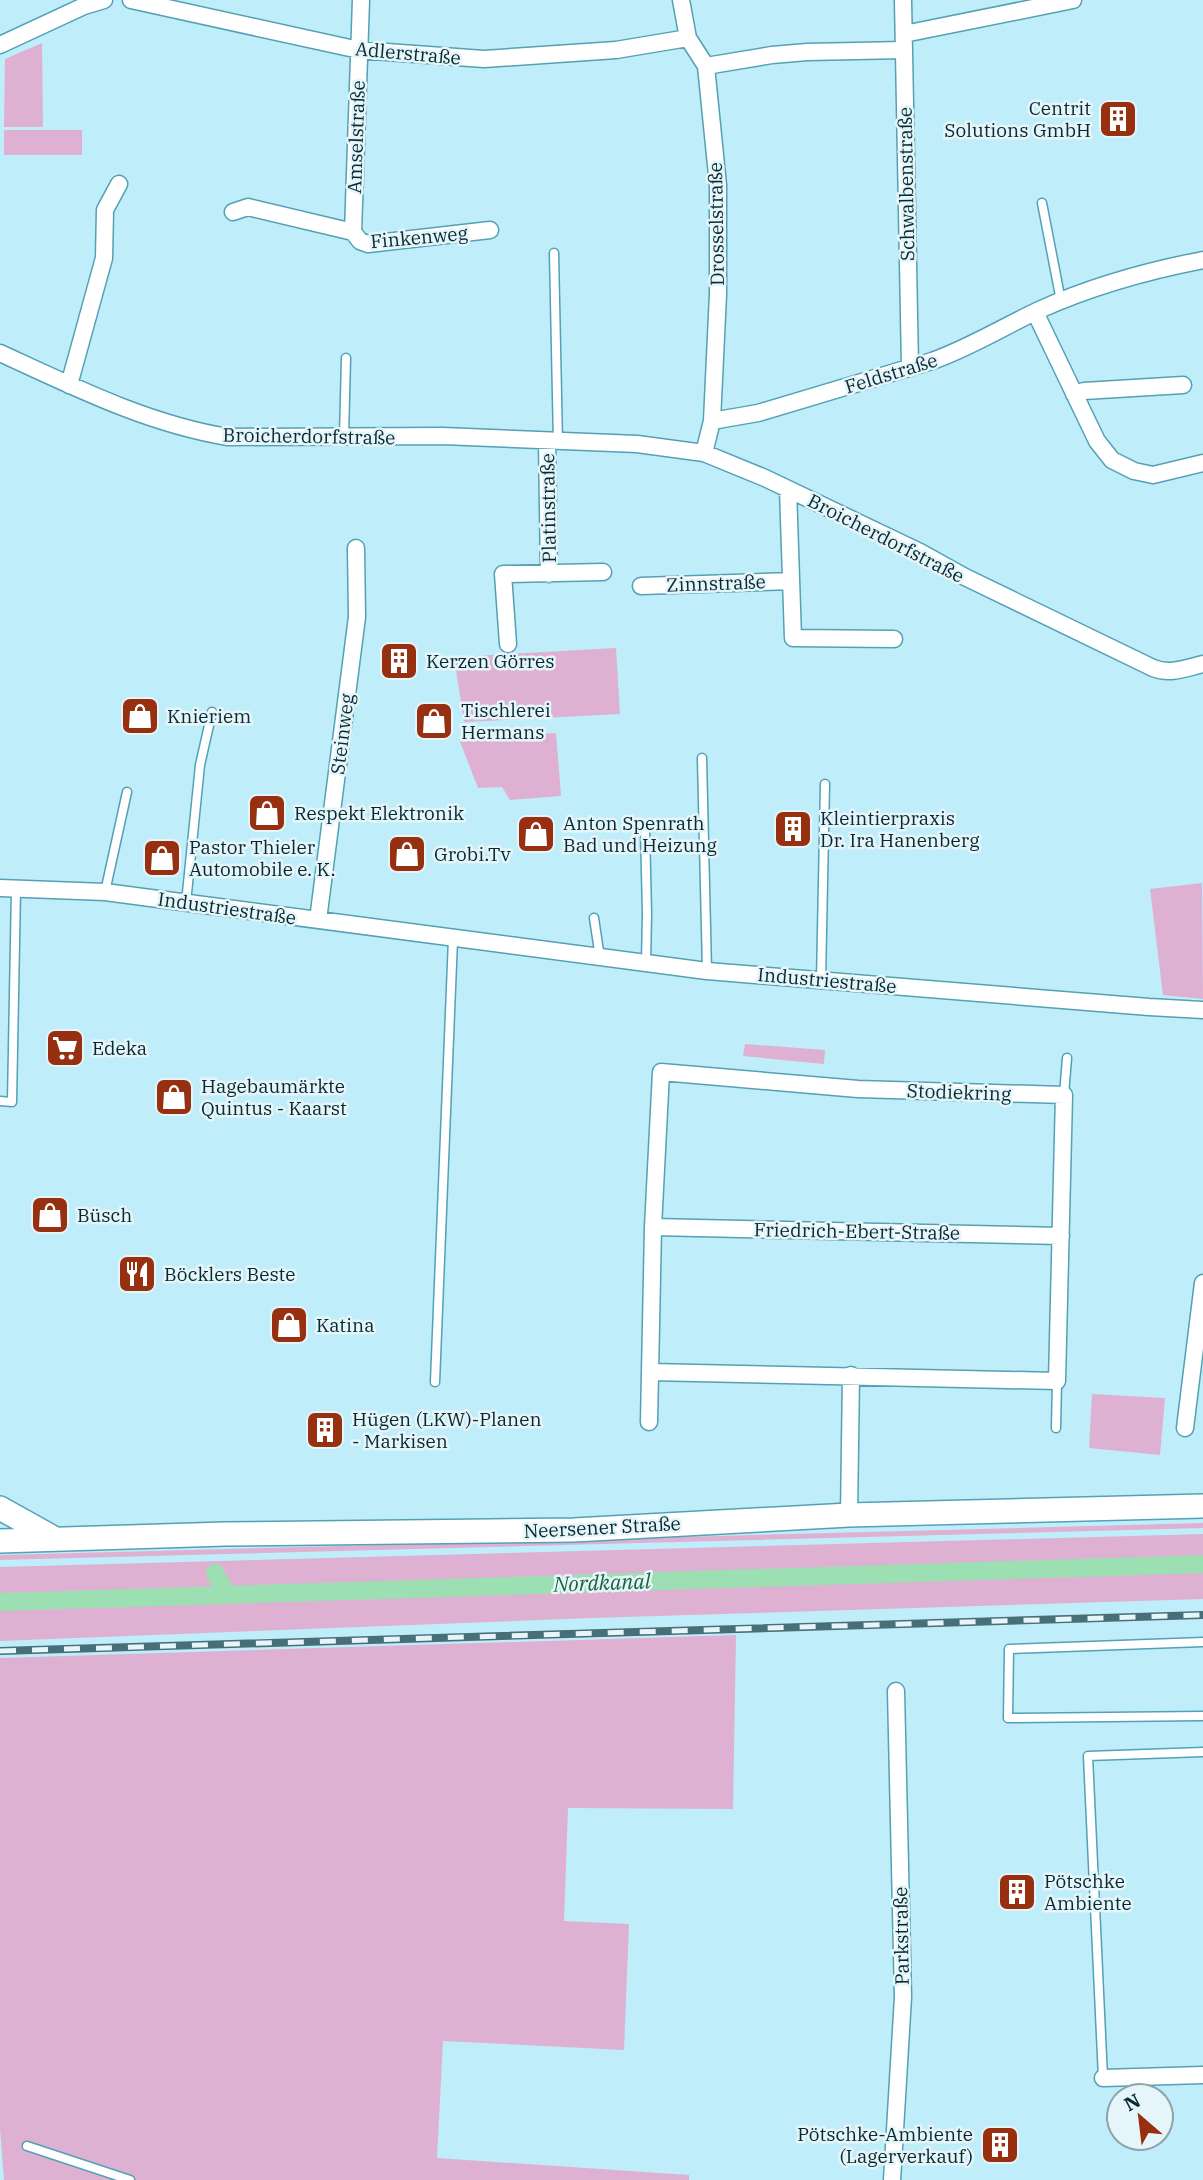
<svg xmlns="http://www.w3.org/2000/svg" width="1203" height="2180" font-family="'IBM Plex Serif',serif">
	<rect width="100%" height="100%" fill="#c0edfa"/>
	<path fill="#deb1d2" d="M42,43l1,84h-39l1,-68z
		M4,130h78v25h-78z
		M616,648l4,66 -156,8 -10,-65z
		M556,733l5,63 -51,4 -8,-13 -24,1 -19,-49z
		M1202,883l1,116 -40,-4 -13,-106z
		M745,1044l80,6 -1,14 -81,-8z
		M1092,1394l73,4 -5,57 -71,-7z
		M1203,1523v5l-1203,32v-5z
		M1203,1534v65l-612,19 -591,23v-74z
		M736,1635l-3,174 -165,-1 -4,113 65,3 -5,126 -181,-9 -6,117 252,17v5h-685l-4,-52v-470z"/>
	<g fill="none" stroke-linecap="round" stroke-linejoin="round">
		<path stroke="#9bdfb3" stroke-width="18" d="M215,1573l13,22
			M0,1602l1203,-38"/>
		<defs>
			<path id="lane" d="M1042,203l19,98
				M554,253l4,190
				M344,437l2,-79
				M702,758l5,213
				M645,828l2,86 -1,50
				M105,892l22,-100
				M186,903l14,-138 12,-53
				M594,918l6,40
				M821,980l4,-196
				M1064,1095l3,-37
				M0,1101l12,1 4,-213
				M435,1382l18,-443
				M1056,1428l1,-47
				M1203,1642l-194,7 -1,69 195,-2
				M1103,2078l-15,-322 115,-4
				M27,2146l103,34"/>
			<path id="street" d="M131,0l228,50 125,9 132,-9 72,-12
				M681,0l7,38 18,28 12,119v109l-6,127 -8,32
				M903,0l7,367
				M904,34l169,-34
				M0,45l84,-39 20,-6
				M706,66l66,-11 35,-3 97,-2
				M233,212l15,-5 105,25
				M353,232l8,-232
				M353,232l7,9 8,3 122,-14
				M1035,312l62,129 15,19 22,11 19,4 50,-12
				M0,353c74,34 148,71 228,84l215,-1 194,8 67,9 61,25 155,74 45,25 188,91c17,7 33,0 50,-4
				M69,385l35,-127 1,-48 14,-26
				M1074,394l10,-3 99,-6
				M712,421l46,-8 174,-52c37,-13 71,-34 107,-51 53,-24 107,-39 164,-50
				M547,442l2,132
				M788,489l5,149 101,1
				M641,586l150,-5
				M508,644l-5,-70 100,-2
				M0,888l105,4 602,79 442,36 54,3
				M318,920l39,-303 -1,-69
				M653,1227l408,9
				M649,1422l4,-195 8,-155 197,17 206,6 -7,286 -407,-9
				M1185,1428l18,-145
				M849,1515l2,-140
				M1103,2078l100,-3
				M892,2180l11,-183 -7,-306"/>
			<path id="secondary" d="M0,1508l52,29
				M0,1541l225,-7 349,-4 275,-15 354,-9"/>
		</defs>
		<use href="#lane" stroke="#52a1b5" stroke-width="11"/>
		<use href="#street" stroke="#52a1b5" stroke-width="19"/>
		<use href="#secondary" stroke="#52a1b5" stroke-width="26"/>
		<use href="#lane" stroke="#fff" stroke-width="8"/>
		<use href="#street" stroke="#fff" stroke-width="16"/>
		<use href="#secondary" stroke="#fff" stroke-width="23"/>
		<defs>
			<path id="rail" d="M0,1651l1203,-36"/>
		</defs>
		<use href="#rail" stroke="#486e78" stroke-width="8"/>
		<use href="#rail" stroke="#e6f5f9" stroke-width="5" stroke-dasharray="16" stroke-linecap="butt"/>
	</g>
	<defs>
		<symbol id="building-square" viewBox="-11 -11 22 22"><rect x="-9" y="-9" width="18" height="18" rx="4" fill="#973011" stroke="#e6f5f9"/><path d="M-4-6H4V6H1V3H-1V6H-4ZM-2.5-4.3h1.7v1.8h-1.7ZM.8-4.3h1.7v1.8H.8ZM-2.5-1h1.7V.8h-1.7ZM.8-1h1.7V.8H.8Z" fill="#fff"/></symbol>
		<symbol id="shop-square" viewBox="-11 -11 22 22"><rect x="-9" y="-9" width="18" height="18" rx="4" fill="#973011" stroke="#e6f5f9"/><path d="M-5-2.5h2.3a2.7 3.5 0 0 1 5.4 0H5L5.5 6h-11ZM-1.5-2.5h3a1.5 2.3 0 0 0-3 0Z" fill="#fff"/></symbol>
		<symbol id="supermarket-square" viewBox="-11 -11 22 22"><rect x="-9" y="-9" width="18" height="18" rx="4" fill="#973011" stroke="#e6f5f9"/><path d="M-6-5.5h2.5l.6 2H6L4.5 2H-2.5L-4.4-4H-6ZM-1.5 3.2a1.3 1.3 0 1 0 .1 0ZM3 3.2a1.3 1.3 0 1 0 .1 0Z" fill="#fff"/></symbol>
		<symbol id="restaurant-square" viewBox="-11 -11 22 22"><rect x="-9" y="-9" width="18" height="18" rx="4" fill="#973011" stroke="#e6f5f9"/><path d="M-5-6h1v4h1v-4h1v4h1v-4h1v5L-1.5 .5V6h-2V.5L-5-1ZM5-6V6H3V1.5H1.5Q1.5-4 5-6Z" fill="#fff"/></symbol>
	</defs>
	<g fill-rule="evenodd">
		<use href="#building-square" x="1096" y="97" width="44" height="44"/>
		<use href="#building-square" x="377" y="639" width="44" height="44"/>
		<use href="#shop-square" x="118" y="694" width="44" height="44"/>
		<use href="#shop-square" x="412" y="699" width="44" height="44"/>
		<use href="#shop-square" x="245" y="791" width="44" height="44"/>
		<use href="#building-square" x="771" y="807" width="44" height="44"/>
		<use href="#shop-square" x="514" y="812" width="44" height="44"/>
		<use href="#shop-square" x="385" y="832" width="44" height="44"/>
		<use href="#shop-square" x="140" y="836" width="44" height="44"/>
		<use href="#supermarket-square" x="43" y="1026" width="44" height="44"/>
		<use href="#shop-square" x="152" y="1075" width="44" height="44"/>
		<use href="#shop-square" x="28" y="1193" width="44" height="44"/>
		<use href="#restaurant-square" x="115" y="1252" width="44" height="44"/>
		<use href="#shop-square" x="267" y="1303" width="44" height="44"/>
		<use href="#building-square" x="303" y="1408" width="44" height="44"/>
		<use href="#building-square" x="995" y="1870" width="44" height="44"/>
		<use href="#building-square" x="978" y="2123" width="44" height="44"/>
	</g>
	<g text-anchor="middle" stroke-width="5" stroke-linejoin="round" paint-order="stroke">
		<g font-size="19" fill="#072a32" stroke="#e6f5f9">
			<text transform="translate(408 53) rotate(5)" y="7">Adlerstraße</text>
			<text transform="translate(356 137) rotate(-88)" y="7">Amselstraße</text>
			<text transform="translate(906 184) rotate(-91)" y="7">Schwalbenstraße</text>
			<text transform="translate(716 224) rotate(-91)" y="7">Drosselstraße</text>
			<text transform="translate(419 237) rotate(-5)" y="7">Finkenweg</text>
			<text transform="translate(891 373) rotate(-17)" y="7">Feldstraße</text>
			<text transform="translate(309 436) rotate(1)" y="7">Broicherdorfstraße</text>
			<text transform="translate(548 508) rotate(-91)" y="7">Platinstraße</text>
			<text transform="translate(886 538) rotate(27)" y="7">Broicherdorfstraße</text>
			<text transform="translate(716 583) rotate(-2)" y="7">Zinnstraße</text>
			<text transform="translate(342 734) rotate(-83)" y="7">Steinweg</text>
			<text transform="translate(227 908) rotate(8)" y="7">Industriestraße</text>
			<text transform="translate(827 980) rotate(5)" y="7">Industriestraße</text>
			<text transform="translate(959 1092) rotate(2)" y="7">Stodiekring</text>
			<text transform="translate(857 1231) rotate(1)" y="7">Friedrich-Ebert-Straße</text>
			<text transform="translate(602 1527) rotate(-3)" y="7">Neersener Straße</text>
			<text transform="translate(901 1936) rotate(-91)" y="7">Parkstraße</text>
		</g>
		<g font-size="19" fill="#072a32" stroke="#e6f5f9" text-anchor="start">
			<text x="1091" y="115" text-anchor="end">Centrit<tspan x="1091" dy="22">Solutions GmbH</tspan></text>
			<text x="426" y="668">Kerzen Görres</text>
			<text x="461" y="717">Tischlerei<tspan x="461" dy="22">Hermans</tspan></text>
			<text x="167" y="723">Knieriem</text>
			<text x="294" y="820">Respekt Elektronik</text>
			<text x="820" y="825">Kleintierpraxis<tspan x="820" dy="22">Dr. Ira Hanenberg</tspan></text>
			<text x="563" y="830">Anton Spenrath<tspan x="563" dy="22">Bad und Heizung</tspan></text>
			<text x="189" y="854">Pastor Thieler<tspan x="189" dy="22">Automobile e. K.</tspan></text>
			<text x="434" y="861">Grobi.Tv</text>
			<text x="92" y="1055">Edeka</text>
			<text x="201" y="1093">Hagebaumärkte<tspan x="201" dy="22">Quintus - Kaarst</tspan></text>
			<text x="77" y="1222">Büsch</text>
			<text x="164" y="1281">Böcklers Beste</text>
			<text x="316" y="1332">Katina</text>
			<text x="352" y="1426">Hügen (LKW)-Planen<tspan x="352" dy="22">- Markisen</tspan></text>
			<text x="1044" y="1888">Pötschke<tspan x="1044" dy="22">Ambiente</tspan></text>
			<text x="973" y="2141" text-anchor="end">Pötschke-Ambiente<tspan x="973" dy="22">(Lagerverkauf)</tspan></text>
		</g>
		<g font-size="21" font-style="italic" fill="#18643d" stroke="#e6f5f9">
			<text transform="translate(602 1583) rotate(-2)" y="7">Nordkanal</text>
		</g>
	</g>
	<g transform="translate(1140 2117) rotate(332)"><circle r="33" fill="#e6f5f9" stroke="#8da4a9" stroke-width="2"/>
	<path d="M0-5L12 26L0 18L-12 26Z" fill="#973011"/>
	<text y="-10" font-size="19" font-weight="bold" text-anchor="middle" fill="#072a32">N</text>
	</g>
</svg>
